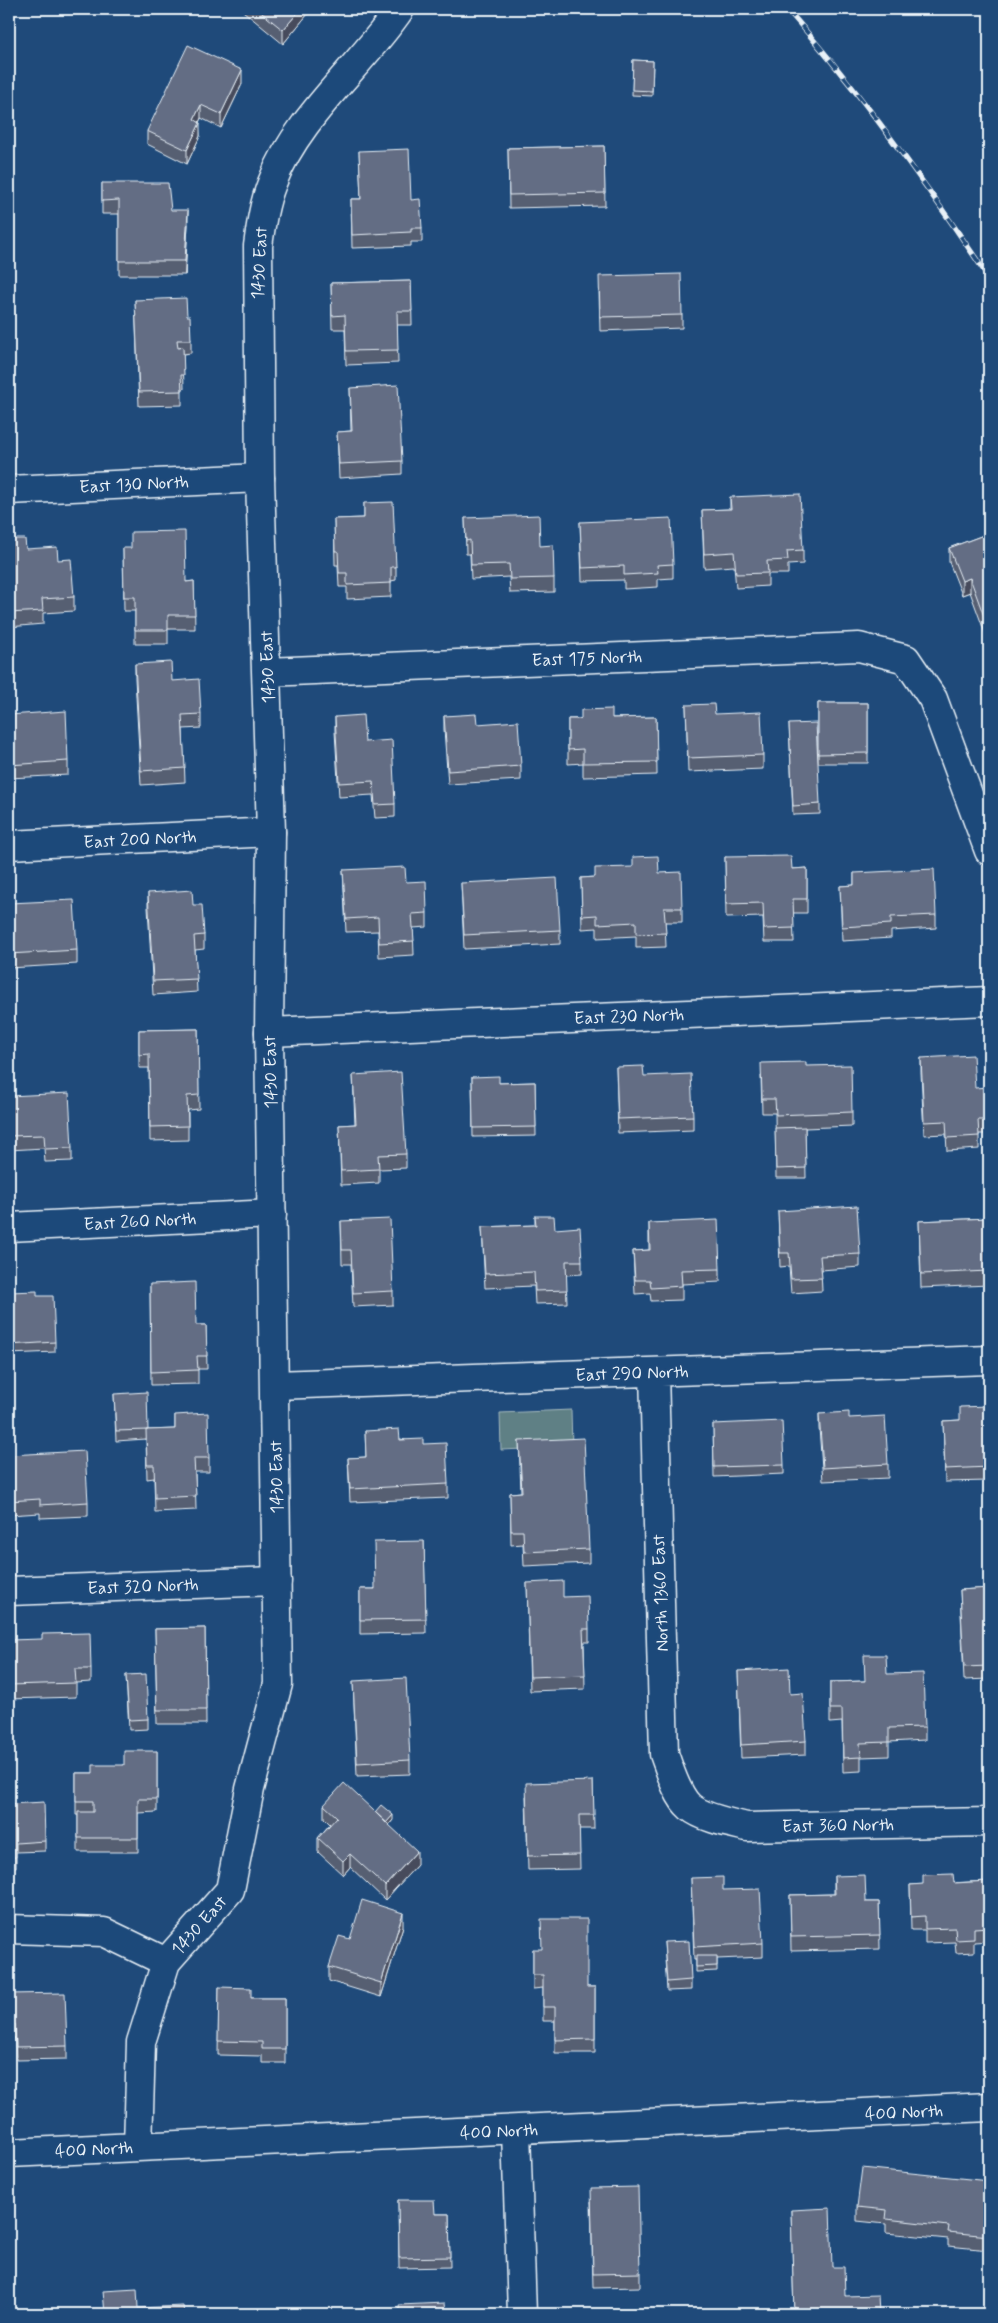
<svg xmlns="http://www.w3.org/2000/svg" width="998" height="2323" font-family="Mynerve,sans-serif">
	<rect width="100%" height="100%" fill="#1f4a7a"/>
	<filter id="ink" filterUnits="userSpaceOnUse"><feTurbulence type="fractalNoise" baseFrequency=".02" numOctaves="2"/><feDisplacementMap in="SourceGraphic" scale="10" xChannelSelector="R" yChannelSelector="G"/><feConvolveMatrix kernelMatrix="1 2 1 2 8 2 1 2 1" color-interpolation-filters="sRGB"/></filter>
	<g filter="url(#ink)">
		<path fill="#5f8085" stroke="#a4b8be" d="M571,1410l1,37 -71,3 -1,-37z"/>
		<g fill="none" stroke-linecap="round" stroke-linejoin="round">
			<defs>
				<path id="street" d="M9,490l251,-12
					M267,672l592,-25 47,12 27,40 56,152
					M9,845l262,-13
					M269,1032l720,-31
					M9,1227l263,-13
					M654,1372l10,382c6,16 13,42 26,53 13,11 40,16 57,20l242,-5
					M275,1385l714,-25
					M9,1591l268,-10
					M9,1929l95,3 62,30
					M516,2131l6,183"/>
				<path id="secondary" d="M138,2147l3,-105 25,-80 64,-72 20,-101 28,-105 -9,-652 2,-200 -11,-354 -2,-232c3,-22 6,-43 14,-63 25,-66 89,-117 128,-174
					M9,2153l980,-46"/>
			</defs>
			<use href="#street" stroke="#e8f1f8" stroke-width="31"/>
			<use href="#secondary" stroke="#e8f1f8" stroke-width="31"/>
			<use href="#street" stroke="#1f4a7a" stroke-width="28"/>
			<use href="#secondary" stroke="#1f4a7a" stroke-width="28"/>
			<defs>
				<path id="rail" d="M787,9c74,84 140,176 202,269"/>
			</defs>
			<use href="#rail" stroke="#e8f1f8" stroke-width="5.5"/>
			<use href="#rail" stroke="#1f4a7a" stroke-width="4" stroke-dasharray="11" stroke-linecap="butt"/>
		</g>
		<path fill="#565e72" stroke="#e8f1f8" d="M243,9h69l-29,35 -40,-33z
			M633,60l20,1 -1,35 -20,-1z
			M242,84l-21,44 -20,-10 -2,4 1,14 -13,28 -40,-20v-13z
			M604,146l1,60 -96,2 -1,-60z
			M359,151l52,49 11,28v14h-11v4l-59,2 -1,-49h10z
			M102,183l69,27 17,14 -3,51h-66v-61h-17z
			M411,281l1,44h-15l1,38 -52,2 -1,-36h-13l-1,-46z
			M599,290l83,25v13l-82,3z
			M135,300l52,16 4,24v13l-8,1 1,35h-2v16l-43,1z
			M350,388l52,73v13l-63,4 -2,-46 14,-1z
			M730,497l73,53v14l-15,1v9h-20v12l-32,2 -2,-22 -30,2 -2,-58 28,-1z
			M364,503l32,64v13l-5,1v16l-44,2v-12h-8l-1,-22h-3l-1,-46 30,-1z
			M465,518l75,28 14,32v14l-44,1 -1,-16 -38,2 -1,-25h-4z
			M580,522l93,42v14l-15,1v8l-34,2v-9l-42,1z
			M989,533l-4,100 -15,-41 -8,3 -13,-33v-14z
			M9,539l17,10 32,11 16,37v14l-31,2v11l-34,3z
			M123,548l63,34 8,-1 1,48h-27v15h-33v-33h-11z
			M135,664l37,17 29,33v14l-18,1 2,53 -44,3 -6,-107z
			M818,703h50v60h-50z
			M686,705l29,9 48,41v14l-75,3z
			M9,715l59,46v14l-59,3z
			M444,716l33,8 44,42v14l-73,4 -4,-55z
			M335,717l30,25 30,62v13l-20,1 -2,-23 -34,2 -4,-66z
			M656,717l1,58 -74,2v-14l-15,1v-45z
			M789,724l31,80v10l-27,1z
			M725,857l67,12 15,-1v45h-14l1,29h-30l-1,-25 -37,1z
			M343,870l63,12 21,31v14l-14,1 1,27 -35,2 -1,-26 -32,1z
			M659,873l23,35v14h-17l1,25 -30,1v-12l-39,2v-10l-15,1 -1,-51z
			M854,873l82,42v13l-45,3v7l-49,3 -2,-55 14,-1z
			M461,883l99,47v14l-96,5z
			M148,893l45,12 11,30v14l-9,1 2,42 -44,3 -5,-88z
			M9,903l68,47v14l-68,4z
			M198,1029l1,80 -11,1v30l-38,1 -1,-73h-10v-38z
			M921,1058l54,30 14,32v14h-10v15l-32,2 -1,-17 -22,1 -3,-63z
			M806,1066l46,46v14l-47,2 1,50h-30l-1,-65h-13l-1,-37z
			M616,1067l28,9 49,40v14l-75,3z
			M353,1075l53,79v14l-27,1v14l-38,2 -2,-60 16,-1z
			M472,1077l27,6 36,-1 1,54 -63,1z
			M9,1096l63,52v13l-27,1 -1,-14 -35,2z
			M778,1211l82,43v13l-39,3 1,21 -31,2 -2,-27 -9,1z
			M535,1216l20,13 27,32v13l-16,1 1,28 -32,1 -1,-18 -49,2 -3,-61 53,-2z
			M989,1218v67l-68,3 -2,-67z
			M341,1221l52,70v14l-40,2 -2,-43h-9z
			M649,1223l71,46v13l-38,2v16l-31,1 -1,-8 -15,1 -2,-43 16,-1z
			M150,1284l46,41h10l1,44h-9v15l-47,1z
			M9,1292l46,50v10l-46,2z
			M114,1394l34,36 27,-1v-14l34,43v14h-14l1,38 -41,2 -1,-34 -7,1 -1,-40 -30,2z
			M989,1406v75l-44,1 -2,-61 17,-1z
			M819,1414l30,4 39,46v14l-65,3 -4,-53z
			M713,1424l71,41v9l-70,3z
			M365,1431l58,13 25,40v14l-98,4 -2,-44 18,-1z
			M519,1441l70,108v14l-65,3 -1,-22 -12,1 -1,-52 11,-1z
			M9,1455l79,47v14l-48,2v-5l-31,2z
			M424,1541l2,92 -66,1v-45h14z
			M527,1583l36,14 26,32v13h-5l1,47 -55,2z
			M989,1588v91l-25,1 -4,-90z
			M205,1628l1,96h-49l-2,-95z
			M9,1640l82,29v13l-15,1v14l-67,2z
			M738,1671l52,23 16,47v14l-65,3z
			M887,1674l38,53v13l-36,2v14l-28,1v14l-18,1 -1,-50 -12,1v-41l34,-1z
			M126,1675l22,44v10l-19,1z
			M353,1681l57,79v14l-53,2z
			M157,1751v61l-19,1v39h-60v-37h-2v-42h17l31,-8z
			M593,1781l1,48h-15l1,40 -52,1 -2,-74z
			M9,1804l36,37v10l-29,1v15h-7z
			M324,1805l51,7 18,8 -4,5 28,40 -32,35 -35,-33 -7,8 -25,-23v-14l12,-14 -6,-6z
			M834,1876l32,26h13l1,47 -89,2 -1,-56 44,-1z
			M691,1878l72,65v14l-46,2v12l-21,1v-12h-2z
			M989,1881v60l-15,1v10l-18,1 -1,-11 -30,1v-13h-14l-1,-45z
			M403,1926l-22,71 -52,-16v-14l21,-28z
			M664,1942l27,38v10l-24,1z
			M533,1949l54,38h8v66h-40v-32h-12v-33l-10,1z
			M219,1987l32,11h34v65h-23v-7l-44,-1z
			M9,1994l58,52v13l-51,1 -1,-22h-6z
			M989,2181v69l-41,-4v-7l-62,-6v-9l-29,-3v-14z
			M398,2200l37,14h14l1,53 -51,1z
			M591,2202l49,71v14l-47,1z
			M791,2210l41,57 13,29 34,18h-85z"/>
		<path fill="#464c5c" stroke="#e8f1f8" d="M301,9h11l-29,35v-14z
			M242,70v14l-21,44v-14z
			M201,105v13l-7,15v-14z
			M200,123v13l-13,28v-14z
			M188,210v14l-3,51v-14z
			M970,578v14l-8,3v-14z
			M989,618v14l-4,1v-14z
			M393,1815v5l-11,12v-5z
			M417,1851v14l-32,35v-14z
			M350,1854v13l-7,8v-14z
			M403,1913v13l-22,71v-14z"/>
		<path fill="#646d84" stroke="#e8f1f8" d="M257,9h44l-18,21z
			M188,45l54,25 -21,44 -20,-9 -7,14 6,4 -13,27 -40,-19z
			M633,60l20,1 -1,30 -20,-1z
			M604,146l1,47 -96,2 -1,-47z
			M409,149l2,51 9,-1 2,29h-11v4l-59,3 -1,-36h10l-2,-48z
			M102,183h66l3,27h17l-3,51h-66v-61l-17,1z
			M681,274l1,41 -82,2 -1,-41z
			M411,281l1,30h-15l1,39 -52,1 -1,-36 -13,1 -1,-33z
			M186,298l1,18h3l1,24h-14l1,8 5,-1 1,28h-3l1,16 -43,1 -4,-92z
			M398,385l4,76 -63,3 -2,-32 15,-1 -2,-43z
			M800,494l3,56 -16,1 1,9 -21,1 1,12 -32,1 -2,-22 -30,2 -2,-44 29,-1 -1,-12z
			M393,502l3,65h-5v16l-44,2v-12h-8l-1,-22h-3l-1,-32 30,-1v-15z
			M539,515l1,31 13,-1 1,33 -44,1 -1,-15 -38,1 -1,-25 -4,1 -1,-23z
			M671,518l2,46 -16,1 1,8 -34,2v-9l-42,2 -2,-46z
			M185,531l1,51 8,-1 1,34h-27v15h-33v-33h-11l-1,-49h8v-16z
			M989,533v85l-4,1 -15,-41 -8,3 -13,-33z
			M9,539h16l1,10 31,-2 1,13 13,-1 3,38 -32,2 1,12 -34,2z
			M171,662l1,19 27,-2 2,35 -19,1 3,53 -44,3 -6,-107z
			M818,703h50v50l-50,1z
			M714,704l1,10 46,-2 2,43 -75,3 -2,-53z
			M612,709v9l44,-1 1,45 -74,1v-14l-15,1v-31h13v-9z
			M66,711l2,50 -59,4v-50z
			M476,714l1,10 41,-3 3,45 -73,5 -4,-55z
			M363,715l2,27 27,-2 3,64 -20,1 -2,-24 -34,2 -4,-66z
			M816,723l4,81 -27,2 -4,-82z
			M658,856l1,17 22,-1 1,36h-18l2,25 -30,1v-12l-39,2v-9l-15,1 -1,-38 14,-1v-9l38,-1v-10z
			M791,856l1,13 15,-1v31h-14l1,29 -30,1 -1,-26 -37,1 -1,-47z
			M405,867l1,15 20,-1 1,32 -15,1 2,27 -35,2 -1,-26 -32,2 -3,-49z
			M934,869l2,46 -45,2v7l-49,3 -2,-41 14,-1v-12z
			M557,878l3,52 -96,5 -3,-52z
			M192,890l1,15h9l2,30 -10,1 3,43 -44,2 -5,-88z
			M74,900l3,50 -68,4v-51z
			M198,1029l1,66 -12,1 1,30 -38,1 -1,-73 -10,1v-25z
			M973,1055l2,33 12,-1 2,33h-11l1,16 -32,2 -1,-17 -22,1 -3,-64z
			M806,1062v4l45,-1 1,47 -76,3 -1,-16h-13l-1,-36z
			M643,1066l1,10 47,-2 2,42 -75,3 -2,-52z
			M401,1072l5,82 -28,1 1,14 -38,2 -2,-46 17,-1 -3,-49z
			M499,1076v7l36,-1 1,45 -63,1 -1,-51z
			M69,1093l3,55 -27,1 -1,-14 -35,1v-40z
			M805,1127l1,41 -30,1 -1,-41z
			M857,1206l3,48 -40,2 2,22 -31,1 -2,-26h-9l-2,-42z
			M535,1216h19l1,13 25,-2 2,34h-16l1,29 -32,1 -1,-19 -49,2 -3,-47 54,-2z
			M989,1218v53l-68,3 -2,-53z
			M390,1219l3,72 -40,2 -2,-43h-9l-1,-29z
			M718,1220l2,49 -39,1 1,16 -31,2 -1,-8h-15l-2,-29 17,-1 -1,-27z
			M195,1282l1,43h10l1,31h-10l1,14 -47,2 -1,-88z
			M37,1291v5h16l2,46 -46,3v-53z
			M147,1392l1,38 -32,1 -2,-37z
			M989,1406v61l-44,2 -2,-48 17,-1v-13z
			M849,1412v6l36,-2 3,48 -65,4 -4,-54z
			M208,1413l1,45h-15l2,38 -41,2 -1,-33h-7l-1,-35 29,-1v-14z
			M782,1421l2,44 -70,2 -1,-43z
			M399,1429l1,11 23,-1v5l23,-1 2,41 -98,5 -2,-31 18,-1 -1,-26z
			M584,1438l5,111 -65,3 -1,-21h-12l-1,-38 12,-1 -3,-51z
			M85,1451l3,51 -48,3v-6l-31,2v-46z
			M424,1541l2,78 -66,1v-31h15l-1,-47z
			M563,1581v16l25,-1 1,33h-6l2,46 -55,2 -3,-94z
			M989,1588v78l-25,1 -4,-77z
			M205,1628l1,82h-49l-2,-81z
			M90,1633l1,36h-16l1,14 -67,2v-45l33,-1v-5z
			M864,1655h22l1,19 36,-1 2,54 -36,1v14l-29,1 1,14 -18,1 -1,-49h-12v-27l35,-1z
			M789,1668l1,26 13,-1 3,48 -65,4 -3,-74z
			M146,1674l2,45 -19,1 -3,-45z
			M406,1678l4,82 -53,3 -4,-82z
			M124,1751h33v48h-19v39h-60v-26h15v-11h-17v-28h17v-8h31z
			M593,1781l1,34h-15l1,40 -52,1 -2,-73z
			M344,1783l73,68 -32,35 -35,-32 -7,7 -25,-23 19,-21 -13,-12z
			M44,1802l1,39 -29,2v14l-7,1v-54z
			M381,1805l12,10 -7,8 -11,-11z
			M953,1874l1,9 35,-2v46l-15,1v11l-18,1 -1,-12 -30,1v-13l-14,1 -1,-32 13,-1v-9z
			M865,1875l1,27h13l1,33 -89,2 -1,-42 45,-1 -1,-18z
			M723,1877v13l37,-1 3,54 -69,4 -3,-69z
			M362,1900l41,13 -22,70 -52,-16 10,-31 11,3z
			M541,1919h46v68h8v52l-40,1v-33h-12v-32h-10v-26h9z
			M689,1941l2,39 -24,2 -3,-40z
			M696,1956h21v10l-21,1z
			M219,1987l32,1v10h34v51h-23v-7l-44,-1z
			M65,1993l2,53 -51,1 -1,-23h-6v-30z
			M862,2168l127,13v55l-41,-4 1,-6 -63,-7 1,-9 -30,-3z
			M638,2187l2,86 -47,1 -2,-86z
			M398,2200h36l1,14h14l1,43 -51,1z
			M830,2208l2,59h12l1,29 33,-1 1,19h-85l-3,-104z
			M137,2289l1,19 45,-2 1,8h-79l-2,-23z
			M445,2303l1,11h-46l-1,-9z"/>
	</g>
	<g text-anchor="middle" stroke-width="5" stroke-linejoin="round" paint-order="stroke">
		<g font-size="18" fill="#e8f1f8" stroke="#1f4a7a">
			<text transform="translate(259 263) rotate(-87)" y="6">1430 East</text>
			<text transform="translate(134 484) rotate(-3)" y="6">East 130 North</text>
			<text transform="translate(587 658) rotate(-2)" y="6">East 175 North</text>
			<text transform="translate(267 667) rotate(-92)" y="6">1430 East</text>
			<text transform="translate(140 839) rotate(-3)" y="6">East 200 North</text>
			<text transform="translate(629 1016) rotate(-2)" y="6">East 230 North</text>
			<text transform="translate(270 1072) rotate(-91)" y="6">1430 East</text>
			<text transform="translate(140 1221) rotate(-3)" y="6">East 260 North</text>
			<text transform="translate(632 1373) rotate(-2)" y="6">East 290 North</text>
			<text transform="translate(276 1477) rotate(-91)" y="6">1430 East</text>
			<text transform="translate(143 1586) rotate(-2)" y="6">East 320 North</text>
			<text transform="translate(660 1593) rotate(-92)" y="6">North 1360 East</text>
			<text transform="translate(838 1825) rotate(-1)" y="6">East 360 North</text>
			<text transform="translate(199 1925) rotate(-48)" y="6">1430 East</text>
			<text transform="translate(904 2112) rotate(-3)" y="6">400 North</text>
			<text transform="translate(499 2131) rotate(-3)" y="6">400 North</text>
			<text transform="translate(94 2149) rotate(-3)" y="6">400 North</text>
		</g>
	</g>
	<rect width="998" height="2323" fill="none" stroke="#1f4a7a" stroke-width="30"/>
	<rect x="15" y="15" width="968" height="2293" fill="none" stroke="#e8f1f8" stroke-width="2" filter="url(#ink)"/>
</svg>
